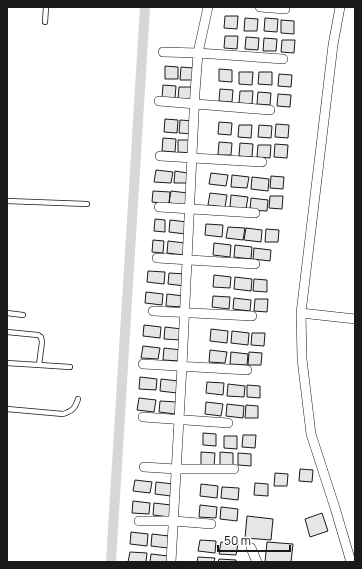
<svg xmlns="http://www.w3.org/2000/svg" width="362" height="569" font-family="Manrope,sans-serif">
	<rect width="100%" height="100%" fill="#fff"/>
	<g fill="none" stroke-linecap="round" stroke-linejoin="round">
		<path stroke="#d7d7d7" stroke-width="10" d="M111,562l34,-555"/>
	</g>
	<path fill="#e6e6e6" stroke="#1a1a1a" d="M225,16h13l-1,13 -13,-1z
		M245,18l13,1 -1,12h-13z
		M265,18l13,1 -1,13 -13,-1z
		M281,20l13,1v13l-13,-1z
		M225,36h13l-1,13 -13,-1z
		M246,37l13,1 -1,12 -13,-1z
		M264,38l13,1 -1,12h-13z
		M282,40h13l-1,13 -13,-1z
		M165,66l13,1v12h-13z
		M181,67l13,1 -1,12h-13z
		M219,69l13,1v12l-13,-1z
		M239,72h14l-1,13 -13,-1z
		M259,72h13v13l-14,-1z
		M279,74l13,1 -1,12 -13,-1z
		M163,85l13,1 -1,12h-13z
		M179,87h13l-1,13 -13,-1z
		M220,89l13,1 -1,12 -13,-1z
		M240,91h13l-1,13 -13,-1z
		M258,92l13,1 -1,12 -13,-1z
		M278,94l13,1 -1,12 -13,-1z
		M165,119l13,1 -1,13 -13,-1z
		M180,120l13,1 -1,13 -13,-1z
		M219,122l13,1 -1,12 -13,-1z
		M276,124l13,1 -1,13 -13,-1z
		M239,125h13l-1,13 -13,-1z
		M259,125l13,1 -1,12 -13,-1z
		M163,138l13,1 -1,13 -13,-1z
		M178,140h13v13l-13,-1z
		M219,142l13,1 -1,12h-13z
		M240,143l13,1 -1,13 -13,-1z
		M275,144l13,1 -1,13 -13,-1z
		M258,145h13l-1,13 -13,-1z
		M156,170l17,2 -2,11 -17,-1z
		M175,171l12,2 1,5v5h-14z
		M211,173l17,2 -2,11 -17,-2z
		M232,175l17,2 -2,11 -16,-1z
		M271,176l13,1 -1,12 -13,-1z
		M252,177l17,2 -1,12 -17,-2z
		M153,191l17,1 -1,12 -17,-2z
		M171,191l17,2 -2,12 -17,-2z
		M210,193l17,2 -2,12 -17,-2z
		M231,195l17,2 -2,12 -16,-2z
		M270,196h13l-1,13 -13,-1z
		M251,198l17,2 -1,11 -17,-1z
		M155,219l10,1v12l-11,-1z
		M170,220l17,2 -1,12 -17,-2z
		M206,224l17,1 -1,12 -17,-2z
		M228,227l17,1 -2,12 -17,-2z
		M246,228l16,2 -1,12 -17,-2z
		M266,229l13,1 -1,12h-13z
		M153,240l11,1 -1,12 -11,-1z
		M168,241l17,2 -1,12 -17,-2z
		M214,243l17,2 -1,12 -17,-2z
		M235,245l17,2 -1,12 -17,-2z
		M254,248l17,2 -1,11 -17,-2z
		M148,271l17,1 -1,12 -17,-2z
		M169,273l17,1 -1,12 -17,-2z
		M214,275l17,2 -1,11 -17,-1z
		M235,277l17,2 -1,12 -17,-2z
		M254,279l13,1v12l-14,-1z
		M146,292l17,2 -1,11 -17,-2z
		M167,294l17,2 -1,11 -17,-1z
		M213,296l17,1 -1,12 -17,-2z
		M234,298l17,2 -1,11 -17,-2z
		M255,299h13l-1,13 -13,-1z
		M144,325l17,2 -1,11 -17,-2z
		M165,327l17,2 -1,11 -17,-1z
		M211,329l17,2 -1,12 -17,-2z
		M232,331l17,2 -1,12 -17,-2z
		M252,333h13l-1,13 -13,-1z
		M143,346l17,2 -2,11 -17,-1z
		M164,348l17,2 -1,11 -17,-1z
		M210,350l17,2 -2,11 -16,-1z
		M231,352l17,2 -1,11 -17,-1z
		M249,352l13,1 -1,12h-13z
		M140,377l17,2 -1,11 -17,-1z
		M161,379l17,2 -1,12 -17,-2z
		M207,382l17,1 -1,12 -17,-2z
		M228,384l17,2 -1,11 -17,-1z
		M247,385l13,1v12l-13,-1z
		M139,398l17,2 -2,12 -17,-2z
		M160,401l17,1 -2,12 -16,-2z
		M206,402l17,2 -2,12 -16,-2z
		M227,404l17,2 -1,12 -17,-2z
		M246,405l12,1v12h-13z
		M203,433l13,1v12l-13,-1z
		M243,435h13l-1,13 -13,-1z
		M224,436h13v13l-13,-1z
		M201,452l14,1 -1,13 -13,-1z
		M220,452l13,1v12h-13z
		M238,453l13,1v12l-13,-1z
		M300,469l13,1 -1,12 -13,-1z
		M275,473l13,1 -1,12h-13z
		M135,480l17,2 -2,11 -17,-2z
		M156,482l17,2 -2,12 -16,-2z
		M255,483l13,1v12l-14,-1z
		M201,484l17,2 -1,12 -17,-2z
		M222,487l17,1 -1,12 -17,-2z
		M133,501l17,2 -1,11 -17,-1z
		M154,503l17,2 -1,12 -17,-2z
		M200,505l17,2 -1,11 -17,-1z
		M221,507l17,2 -1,12 -17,-2z
		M322,513l6,18 -18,6 -5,-18z
		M247,516l26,3 -2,21 -26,-2z
		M131,532l17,2 -1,12 -17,-2z
		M152,534l17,2 -1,12 -17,-2z
		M200,540l16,1 -1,12 -17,-2z
		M221,542l17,2 -2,11 -17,-1z
		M267,542l26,2 -2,18h-26z
		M130,552l17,1 -1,9h-18z
		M151,554l17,2 -1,6h-17z
		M198,557l17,1 -1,4h-17z
		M219,559l17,1v2h-18z"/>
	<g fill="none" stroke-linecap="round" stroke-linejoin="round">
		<defs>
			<path id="lane" d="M45,22l1,-15
				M7,201l80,3
				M7,313l16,2
				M7,332l31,3 3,2 1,5 -3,23 -32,-2
				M39,365l31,2
				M7,409l56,5c9,-3 12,-5 15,-15"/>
			<path id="street" d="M260,7l25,2
				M340,7l-7,38 -32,268 1,46 9,75 24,74 16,54
				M163,52l35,1 85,6
				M159,101l111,9
				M160,156l102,6
				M159,207l96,6
				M157,258l98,6
				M153,311l99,5
				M301,313l54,6
				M143,364l104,6
				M143,417l85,6
				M144,467l32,2h58
				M139,521h35l37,3
				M251,548l6,14
				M171,562l11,-196 13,-274 3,-39 10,-46"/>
		</defs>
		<use href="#lane" stroke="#1a1a1a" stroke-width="6"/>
		<use href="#street" stroke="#1a1a1a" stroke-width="10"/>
		<use href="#lane" stroke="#fff" stroke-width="4.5"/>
		<use href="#street" stroke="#fff" stroke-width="9"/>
	</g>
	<rect width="362" height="569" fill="none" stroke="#1a1a1a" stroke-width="16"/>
	<path d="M218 545v6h72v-6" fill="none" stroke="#1a1a1a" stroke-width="2"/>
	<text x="224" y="545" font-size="12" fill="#1a1a1a" stroke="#ffffff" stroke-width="3" paint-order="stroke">50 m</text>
</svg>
